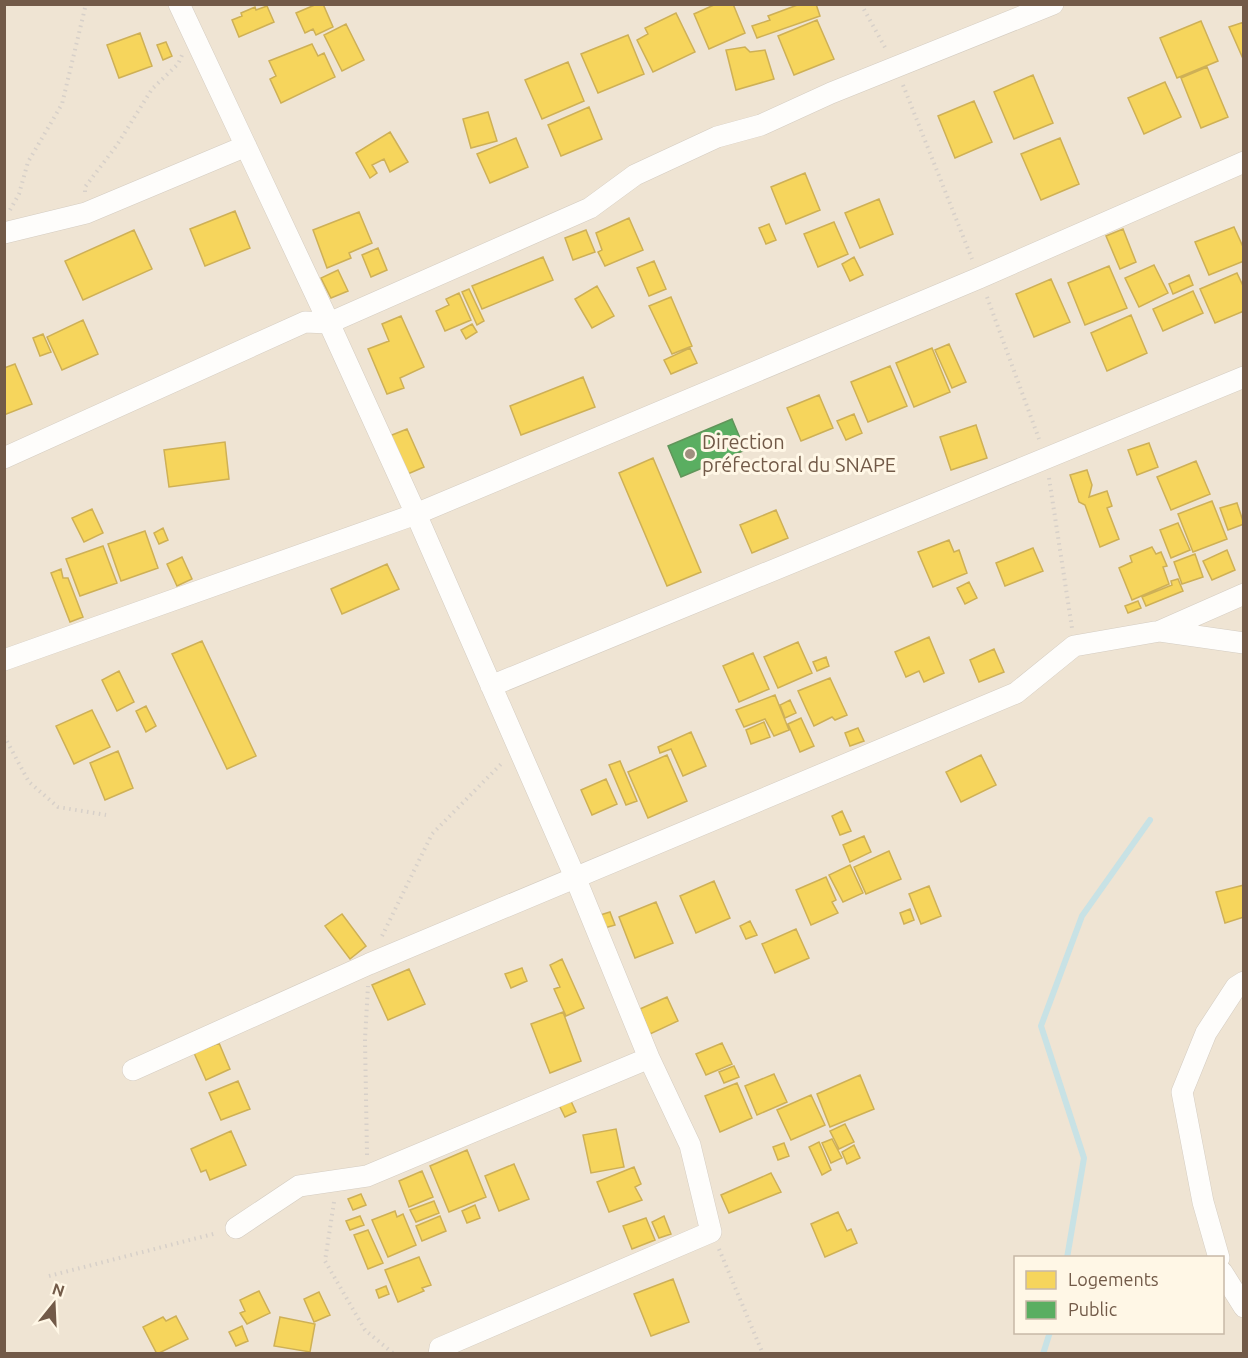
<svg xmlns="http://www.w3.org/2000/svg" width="1248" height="1358" font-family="Ubuntu,sans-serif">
	<rect width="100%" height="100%" fill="#f6f1e6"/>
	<path fill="#efe4d3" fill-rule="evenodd" d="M5,5h1238v1348l-1238,1zM1016,1258h206v74h-206z"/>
	<path fill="#f6d55c" stroke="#ceb056" stroke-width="1.5" d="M317,4h6l10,23 -17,8 -3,-6 -8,4 -9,-20z
		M716,4h17l12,29 -36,16 -15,-35z
		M800,4h16l4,12 -63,22 -5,-12 18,-6 -2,-4z
		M267,6l7,16 -35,15 -7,-17 10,-4 -1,-3 14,-6 1,3z
		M676,13l19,39 -42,20 -16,-32 11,-6 -3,-6z
		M817,20l17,39 -40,16 -16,-39z
		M1201,21l17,40 -41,17 -17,-40z
		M1244,22v39l-15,-34z
		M346,24l18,36 -22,11 -18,-36z
		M140,33l12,33 -33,12 -12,-33z
		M628,35l16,39 -46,19 -17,-39z
		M166,42l6,14 -9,4 -6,-15z
		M312,44l6,12 6,-3 11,24 -54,26 -11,-24 6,-3 -7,-15z
		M745,47l5,5 15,-2 9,29 -38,11 -10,-40z
		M568,62l16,39 -42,18 -17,-39z
		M1207,67l21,50 -27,11 -20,-50z
		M1033,75l20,48 -39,16 -20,-47z
		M1165,82l16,35 -37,17 -16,-36z
		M974,101l18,41 -37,16 -17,-42z
		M589,107l13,32 -41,17 -13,-31z
		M488,112l9,29 -26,7 -8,-29z
		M390,132l18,30 -18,10 -6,-13 -12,6 5,8 -7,5 -14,-25z
		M516,138l12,29 -38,16 -13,-29z
		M1060,138l19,46 -38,16 -20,-46z
		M805,173l15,37 -34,14 -15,-37z
		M879,199l14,35 -33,14 -15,-35z
		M235,211l15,37 -45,18 -15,-37z
		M359,212l13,31 -23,10 2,5 -24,10 -14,-38z
		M629,218l14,32 -38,16 -7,-14 4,-2 -6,-17z
		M834,222l14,32 -30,13 -14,-33z
		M769,224l7,16 -10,4 -7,-16z
		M1234,227l10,22v12l-35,14 -14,-33z
		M1123,229l13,33 -16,7 -14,-33z
		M134,230l18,39 -69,31 -18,-39z
		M586,230l9,22 -22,8 -8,-22z
		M378,248l9,22 -16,7 -9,-22z
		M543,257l10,23 -71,29 -10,-23z
		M854,257l9,18 -13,6 -8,-17z
		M654,261l12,28 -17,7 -12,-28z
		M1154,265l14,28 -29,14 -14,-29z
		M1109,266l18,42 -42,17 -17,-42z
		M338,270l10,21 -17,7 -10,-20z
		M1237,273l7,15v23l-29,12 -15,-34z
		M1189,275l4,10 -20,9 -4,-10z
		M1051,279l19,43 -36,15 -18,-43z
		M597,286l17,30 -22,12 -17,-29z
		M469,289l15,32 -7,4 -15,-33z
		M1193,291l10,22 -40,18 -10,-22z
		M459,293l12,27 -26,11 -9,-20 13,-6 -3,-6z
		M671,297l21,49 -20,8 -23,-48z
		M1131,315l16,38 -40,18 -16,-38z
		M401,316l23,51 -24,11 4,10 -17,6 -19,-45 21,-8 -7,-17z
		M83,320l15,34 -36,16 -15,-33z
		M472,324l5,8 -11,7 -5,-9z
		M43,334l8,18 -11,4 -7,-18z
		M949,344l17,38 -14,6 -17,-38z
		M690,348l7,15 -26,11 -7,-14z
		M932,348l18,44 -36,15 -18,-44z
		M15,364l17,40 -28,11v-47z
		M890,366l17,40 -39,16 -17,-40z
		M583,377l12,30 -74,28 -11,-29z
		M819,395l14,33 -32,13 -14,-33z
		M854,414l8,19 -16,7 -9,-19z
		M976,425l11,33 -36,12 -11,-33z
		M407,429l17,38 -21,9 -16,-39z
		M225,442l4,37 -60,8 -5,-37z
		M1149,443l9,24 -21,8 -9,-25z
		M653,458l48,114 -34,14 -48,-113z
		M1196,461l14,33 -39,16 -14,-33z
		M1087,470l5,15 -3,12 18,-6 5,15 -5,2 12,31 -19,8 -15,-42 -6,-3 -9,-27z
		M1212,501l15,38 -34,13 -15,-38z
		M1237,503l7,21 -16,6 -8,-22z
		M92,509l11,24 -19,9 -12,-24z
		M776,510l12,28 -36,15 -12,-28z
		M1178,523l12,27 -19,8 -11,-28z
		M163,528l5,12 -9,4 -5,-11z
		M145,531l13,37 -37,13 -13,-37z
		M949,540l5,12 5,-2 8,23 -34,14 -15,-35z
		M103,546l14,37 -37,13 -14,-37z
		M1152,547l4,7 5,-2 6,14 -4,1 6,17 -37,16 -13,-32 13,-6 -2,-6z
		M1033,548l10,23 -38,15 -9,-23z
		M1227,550l8,20 -23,10 -9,-19z
		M1195,554l8,23 -21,7 -8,-22z
		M182,557l10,22 -15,7 -10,-22z
		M387,564l12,25 -57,25 -11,-25z
		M61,569l2,9h5l15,39 -13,5 -19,-49z
		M1178,579l5,12 -37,15 -4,-9 30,-12 -1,-4z
		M969,582l8,16 -12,6 -8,-16z
		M1138,601l3,7 -13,5 -3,-7z
		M929,637l15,36 -20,9 -5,-11 -13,6 -11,-25z
		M202,641l54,115 -29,13 -55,-115z
		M798,642l14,31 -34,15 -14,-31z
		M994,649l10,23 -25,10 -9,-22z
		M753,653l16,36 -30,13 -16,-36z
		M826,657l3,9 -12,5 -4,-9z
		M119,671l15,31 -17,9 -15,-31z
		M830,678l17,37 -12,5 -3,-3 -18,9 -16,-35z
		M775,695l14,35 -15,6 -9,-17 -21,8 -8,-17z
		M790,700l6,13 -11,5 -5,-13z
		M146,706l10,20 -10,6 -10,-21z
		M92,710l18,37 -36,17 -18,-38z
		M801,718l13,28 -14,6 -12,-28z
		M764,722l6,15 -19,7 -5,-14z
		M858,728l6,13 -14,5 -5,-13z
		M691,732l15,34 -23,10 -12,-27 -11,4 -2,-6z
		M118,751l15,37 -28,12 -15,-37z
		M667,755l20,46 -39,17 -20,-46z
		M981,755l15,30 -35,17 -15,-30z
		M620,761l17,40 -11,4 -17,-40z
		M606,779l11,25 -25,11 -11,-25z
		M842,811l9,20 -11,4 -8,-19z
		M864,836l7,16 -21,10 -7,-17z
		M889,851l12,28 -35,15 -12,-27z
		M850,865l13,28 -20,9 -14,-27z
		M826,877l10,23 -4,2 6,11 -27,12 -15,-35z
		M714,881l16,37 -34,15 -16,-37z
		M1244,885v32l-19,6 -9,-31z
		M929,886l12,30 -20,8 -12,-30z
		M656,902l17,41 -38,15 -16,-41z
		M910,909l4,11 -10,4 -4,-11z
		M610,912l5,13 -14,4 -4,-13z
		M342,914l24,32 -16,13 -25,-33z
		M750,921l7,14 -11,4 -6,-13z
		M796,929l13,29 -34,15 -13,-29z
		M562,959l22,49 -18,8 -12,-27 6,-2 -10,-22z
		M522,968l5,13 -16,7 -6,-14z
		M409,969l16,35 -37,16 -16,-35z
		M667,997l11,24 -28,13 -10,-25z
		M563,1012l18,49 -31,12 -19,-49z
		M219,1043l11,26 -24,11 -12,-27z
		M722,1043l10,21 -26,11 -10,-21z
		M734,1066l5,11 -15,6 -5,-11z
		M774,1074l13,28 -30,13 -12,-29z
		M860,1075l14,34 -44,18 -13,-33z
		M238,1081l12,28 -29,11 -12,-27z
		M737,1083l15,35 -32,14 -15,-36z
		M811,1095l14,30 -34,15 -14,-30z
		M570,1099l6,13 -11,5 -6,-12z
		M845,1124l9,18 -15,7 -9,-18z
		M616,1129l8,38 -33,6 -8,-38z
		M231,1131l15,34 -36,15 -4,-10 -5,2 -10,-23z
		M832,1139l10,19 -11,5 -9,-20z
		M819,1142l12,28 -9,5 -13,-28z
		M784,1143l5,13 -11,4 -5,-13z
		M854,1145l6,13 -13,6 -5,-12z
		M467,1150l19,47 -37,15 -19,-46z
		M514,1164l15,35 -30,12 -14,-35z
		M634,1167l7,17 -6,3 7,13 -33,12 -12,-30z
		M422,1171l11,26 -24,10 -10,-26z
		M771,1173l10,19 -52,21 -8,-18z
		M361,1194l5,11 -13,5 -5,-11z
		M434,1201l5,12 -23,9 -6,-12z
		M475,1205l5,13 -13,5 -5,-12z
		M395,1211l2,6 6,-3 13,31 -28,12 -16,-37z
		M838,1212l9,19 4,-2 6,14 -32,14 -14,-33z
		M360,1216l4,9 -14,5 -4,-9z
		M440,1216l6,15 -24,10 -6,-15z
		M664,1216l7,18 -12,4 -7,-16z
		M646,1218l9,22 -23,9 -9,-23z
		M368,1230l15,33 -15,6 -14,-34z
		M419,1257l12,28 -9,3 2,3 -26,11 -13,-32z
		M673,1279l16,43 -38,14 -17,-42z
		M386,1286l3,8 -10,4 -3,-8z
		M259,1291l11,22 -23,11 -7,-11 5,-2 -5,-11z
		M319,1292l11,23 -16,7 -10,-23z
		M176,1316l12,23 -31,15 -14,-27 20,-10 3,4z
		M280,1317l35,7 -5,28 -36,-6z
		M242,1326l6,15 -12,5 -7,-14z"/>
	<path fill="#5aae61" stroke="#61955a" stroke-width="1.5" d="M732,419l13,31 -64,27 -13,-31z"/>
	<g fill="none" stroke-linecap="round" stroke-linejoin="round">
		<path stroke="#c8e2e5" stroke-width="6" d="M1067,1258l17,-100 -43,-132 41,-110 68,-96
			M1043,1354l7,-22"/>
		<defs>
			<path id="minor" d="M179,4l150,319 87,191 159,363 74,181 41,87 21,87 -271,116 -1,6
				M4,233l82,-20 160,-67
				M4,458l301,-136 24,1 261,-115 45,-33 82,-38 44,-12 70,-32 222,-89
				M1160,631l84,12
				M4,660l412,-146 563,-236 265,-116
				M491,686l753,-309
				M133,1070l236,-106 647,-271 58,-47 86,-15 84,-37
				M236,1228l63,-42 68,-10 282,-118
				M1219,1258l-16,-56 -21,-110 24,-59 30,-46 8,-5
				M1222,1272l22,35"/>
		</defs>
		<use href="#minor" stroke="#d4ccc1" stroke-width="22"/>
		<path stroke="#d7d0c9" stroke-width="4" stroke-dasharray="1.5 4.5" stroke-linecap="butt" d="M861,4l26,47
			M903,85l69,174
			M85,192v-5l32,-42 35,-56 26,-25 4,-9
			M10,210l9,-16 9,-32 34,-58 24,-100
			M987,297l52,142
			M1049,478l23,150
			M4,736l25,46 29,25 48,8
			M382,936l50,-102 71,-72
			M367,1155l-2,-116 3,-53
			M334,1202l-9,59 40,69 29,24
			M719,1249l44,105
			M49,1276l168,-43"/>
		<use href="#minor" stroke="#fefdfb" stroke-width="21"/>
	</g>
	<circle fill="#a08f7f" stroke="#fff7e6" stroke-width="2" cx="690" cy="454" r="6"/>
	<g text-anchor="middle" stroke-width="6" stroke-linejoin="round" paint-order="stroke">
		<g font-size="20" fill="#725a48" stroke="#fff7e6" text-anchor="start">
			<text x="702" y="449">Direction<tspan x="702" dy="23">préfectoral du SNAPE</tspan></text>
		</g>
	</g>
	<rect width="1248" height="1358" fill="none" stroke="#725a48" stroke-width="12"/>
	<rect x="1014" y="1256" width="210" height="78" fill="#fff7e6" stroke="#c7b8a7" stroke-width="1.5"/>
	<rect x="1026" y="1271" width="30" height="18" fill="#f6d55c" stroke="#c7b8a7" stroke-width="1.5"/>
	<text x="1068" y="1286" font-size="18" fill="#725a48">Logements</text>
	<rect x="1026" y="1301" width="30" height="18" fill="#5aae61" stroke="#c7b8a7" stroke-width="1.5"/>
	<text x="1068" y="1316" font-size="18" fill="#725a48">Public</text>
	<g transform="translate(54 1304) rotate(18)" stroke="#fff7e6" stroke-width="4.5" paint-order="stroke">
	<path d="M0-4.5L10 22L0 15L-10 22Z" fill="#725a48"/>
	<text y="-9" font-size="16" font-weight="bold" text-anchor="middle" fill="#725a48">N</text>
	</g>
</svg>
